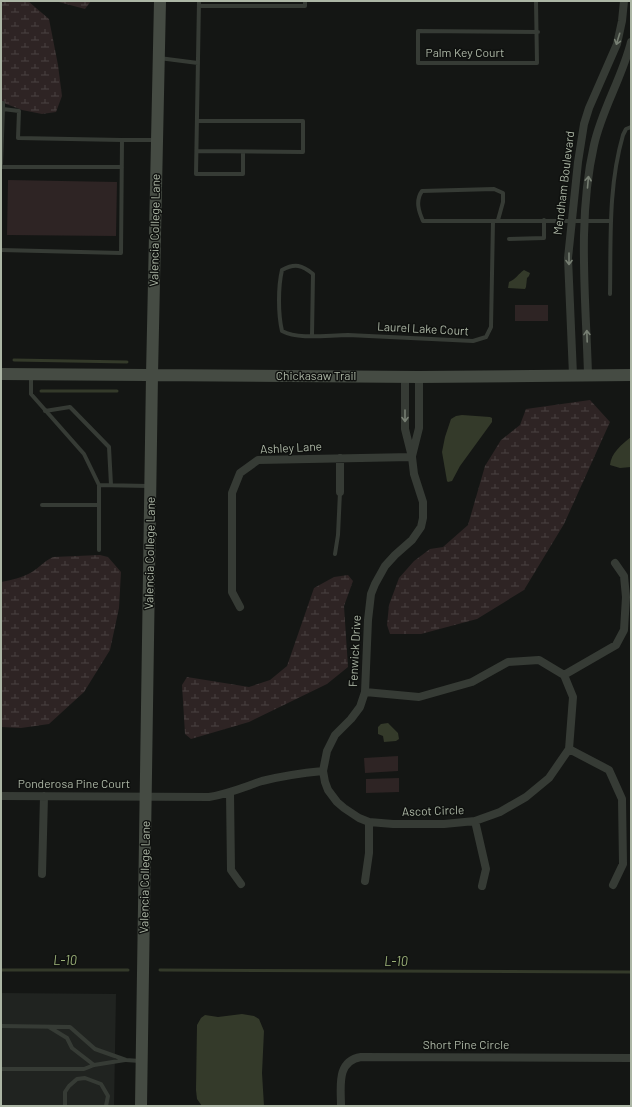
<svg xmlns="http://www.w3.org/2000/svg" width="632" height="1107" font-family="Barlow,sans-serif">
	<defs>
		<pattern id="wetland-marsh" width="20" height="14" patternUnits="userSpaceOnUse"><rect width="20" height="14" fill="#2e2424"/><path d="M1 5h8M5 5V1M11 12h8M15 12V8" fill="none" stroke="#4a4241"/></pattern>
	</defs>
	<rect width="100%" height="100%" fill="#141614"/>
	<path fill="#202320" d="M1,993l115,1 -2,112h-113z"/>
	<path fill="url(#wetland-marsh)" d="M1,1h27l21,18 9,46 4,31 -6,16 -14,2 -20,-4 -21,-8z
		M55,1h36l-6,8z
		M590,400l20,22 -46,102 -40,66 -47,29 -56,15h-31l-3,-9 2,-20 10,-27 15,-17 16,-12 13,-2 25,-22 17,-59 16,-26 19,-15 6,-16z
		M100,555l8,2 13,15 -2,36 -9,42 -26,42 -35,32 -28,4 -20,-1v-145c10,-2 21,-4 31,-10 7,-4 12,-11 21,-15z
		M348,575l5,6 -9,25 4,61 -21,17 -78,38 -58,17 -6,-5 -3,-49 5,-8 62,10 21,-7 17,-14 27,-78 20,-11z"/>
	<path fill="#2e2424" d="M8,180l109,2 -1,54 -109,-1z
		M515,305h33v16h-33z
		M398,756v15l-33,2 -1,-15z
		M399,778v14l-33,1v-14z"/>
	<path fill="#343a2a" d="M524,270l6,3 -1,3 -2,2 -1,9 -1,2 -17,-1 1,-6c7,-3 9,-8 15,-12z
		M462,415l28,2 2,1v4l-32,44 -8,15 -4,1 -1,-1 -5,-29 3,-15 6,-18 5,-3z
		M631,437v30l-11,1 -10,-3c1,-12 12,-21 21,-28z
		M388,723l10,10 1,6 -3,2 -12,1 -1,-6 -5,-2v-7l3,-3z
		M242,1014l12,2 5,3 5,12 -2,42 2,33h-62l-5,-7 -1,-9 1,-65 4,-7 4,-3 13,2z"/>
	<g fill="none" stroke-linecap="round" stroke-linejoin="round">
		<path stroke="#343a2a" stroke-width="3" d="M14,360l113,2
			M41,391h76
			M1,970h127
			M160,970l471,2"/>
		<path stroke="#363b35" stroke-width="4" d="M199,1l-3,173h47v-22
			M536,1l1,62h-119v-32l120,1
			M199,6h106v-5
			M159,58l39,5
			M1,103h2v6
			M197,151l106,1v-31h-106
			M1,164l2,-55 16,2 -1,27 104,2
			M1,167h121
			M498,220l5,-18v-9l-9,-4 -72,2c-7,10 -3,21 1,30h188
			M509,239l35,-1v-18
			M1,250l120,3 1,-113h34
			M610,294c1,-54 -2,-107 13,-159l3,-6 5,-2
			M312,335l1,-61c-11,-9 -18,-11 -31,-4 -4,17 -4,44 0,61 17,9 46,4 66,4 42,2 84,4 125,6l13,-4 5,-10 2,-106
			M31,376v18l53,60 15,31 49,1
			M45,411l25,-4 39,40 2,38
			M42,505h57v-20
			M99,550v-45
			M335,554l3,-19 2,-43
			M1,1026l69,1 25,22 31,11 14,1
			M49,1027l18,11 5,10 22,17
			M1,1069h83l10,-4 31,-5
			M65,1106v-14l4,-6 8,-7 8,-1 16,6 7,12 -2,10"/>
		<path stroke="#363b35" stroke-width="8" d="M573,375l-5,-117 10,-96 6,-38 5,-16 28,-64 5,-23 2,-20
			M588,375c-2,-76 -11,-155 6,-230 8,-36 28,-67 37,-103
			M412,456l7,-28v-51
			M340,492v-34
			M240,607l-8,-15v-99l8,-20 18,-13 154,-3
			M564,675l52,-30 8,-15 2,-33 -2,-21 -9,-13
			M365,692l54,5 53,-15 36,-20 31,-2 25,15 9,22 -4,52 -20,29 -23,19 -26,15 -25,9 -31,3h-51l-24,-2 -10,-4 -15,-10 -7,-6 -9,-12 -3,-8 -2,-11 4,-20 8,-16 16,-16 9,-12 5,-15 3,-72 3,-26 4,-10 10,-18 10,-11 17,-15 9,-13 2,-9v-16l-9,-28 -2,-17 -7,-28v-52
			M569,749l40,21 13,29 1,65 -10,21
			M230,793l1,77 10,14
			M1,796l208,1c19,-3 35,-10 53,-16 20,-5 40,-8 61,-10
			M475,821l11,48 -4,17
			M42,874l2,-78
			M365,881l4,-28v-31
			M341,1106c0,-19 -5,-45 20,-49l270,1"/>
		<path stroke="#454b43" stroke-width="12" d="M1,374l418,3 212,-2
			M141,1106l11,-731 8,-374"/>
	</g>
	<defs><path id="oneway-shaft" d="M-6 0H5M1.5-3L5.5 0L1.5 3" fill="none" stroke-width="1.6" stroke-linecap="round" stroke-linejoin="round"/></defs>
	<g stroke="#777f73">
		<use href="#oneway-shaft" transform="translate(618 39) rotate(107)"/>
		<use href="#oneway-shaft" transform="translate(588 182) rotate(-85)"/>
		<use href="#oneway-shaft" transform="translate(569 259) rotate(90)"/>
		<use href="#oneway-shaft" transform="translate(587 336) rotate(-92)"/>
		<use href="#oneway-shaft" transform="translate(405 416) rotate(90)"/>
	</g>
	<g text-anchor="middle" stroke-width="3" stroke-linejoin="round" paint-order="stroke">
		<g font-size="12" fill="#acb6a5" stroke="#0f110f">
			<text x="465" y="57">Palm Key Court</text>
			<text transform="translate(564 183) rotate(-83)" y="4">Mendham Boulevard</text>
			<text transform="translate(155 230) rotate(-89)" y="4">Valencia College Lane</text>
			<text transform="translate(423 329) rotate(3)" y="4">Laurel Lake Court</text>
			<text x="316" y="380">Chickasaw Trail</text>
			<text transform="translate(291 448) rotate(-3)" y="4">Ashley Lane</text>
			<text transform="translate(150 553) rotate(-89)" y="4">Valencia College Lane</text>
			<text transform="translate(355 651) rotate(-87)" y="4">Fenwick Drive</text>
			<text x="74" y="788">Ponderosa Pine Court</text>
			<text transform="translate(433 811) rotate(-2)" y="4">Ascot Circle</text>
			<text transform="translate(145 877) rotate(-89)" y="4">Valencia College Lane</text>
			<text x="466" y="1049">Short Pine Circle</text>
		</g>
		<g font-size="13" font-style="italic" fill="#9db37a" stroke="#0f110f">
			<text x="65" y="965">L-10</text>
			<text x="396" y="966">L-10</text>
		</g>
	</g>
	<rect width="632" height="1107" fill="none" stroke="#acb6a5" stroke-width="4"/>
</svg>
